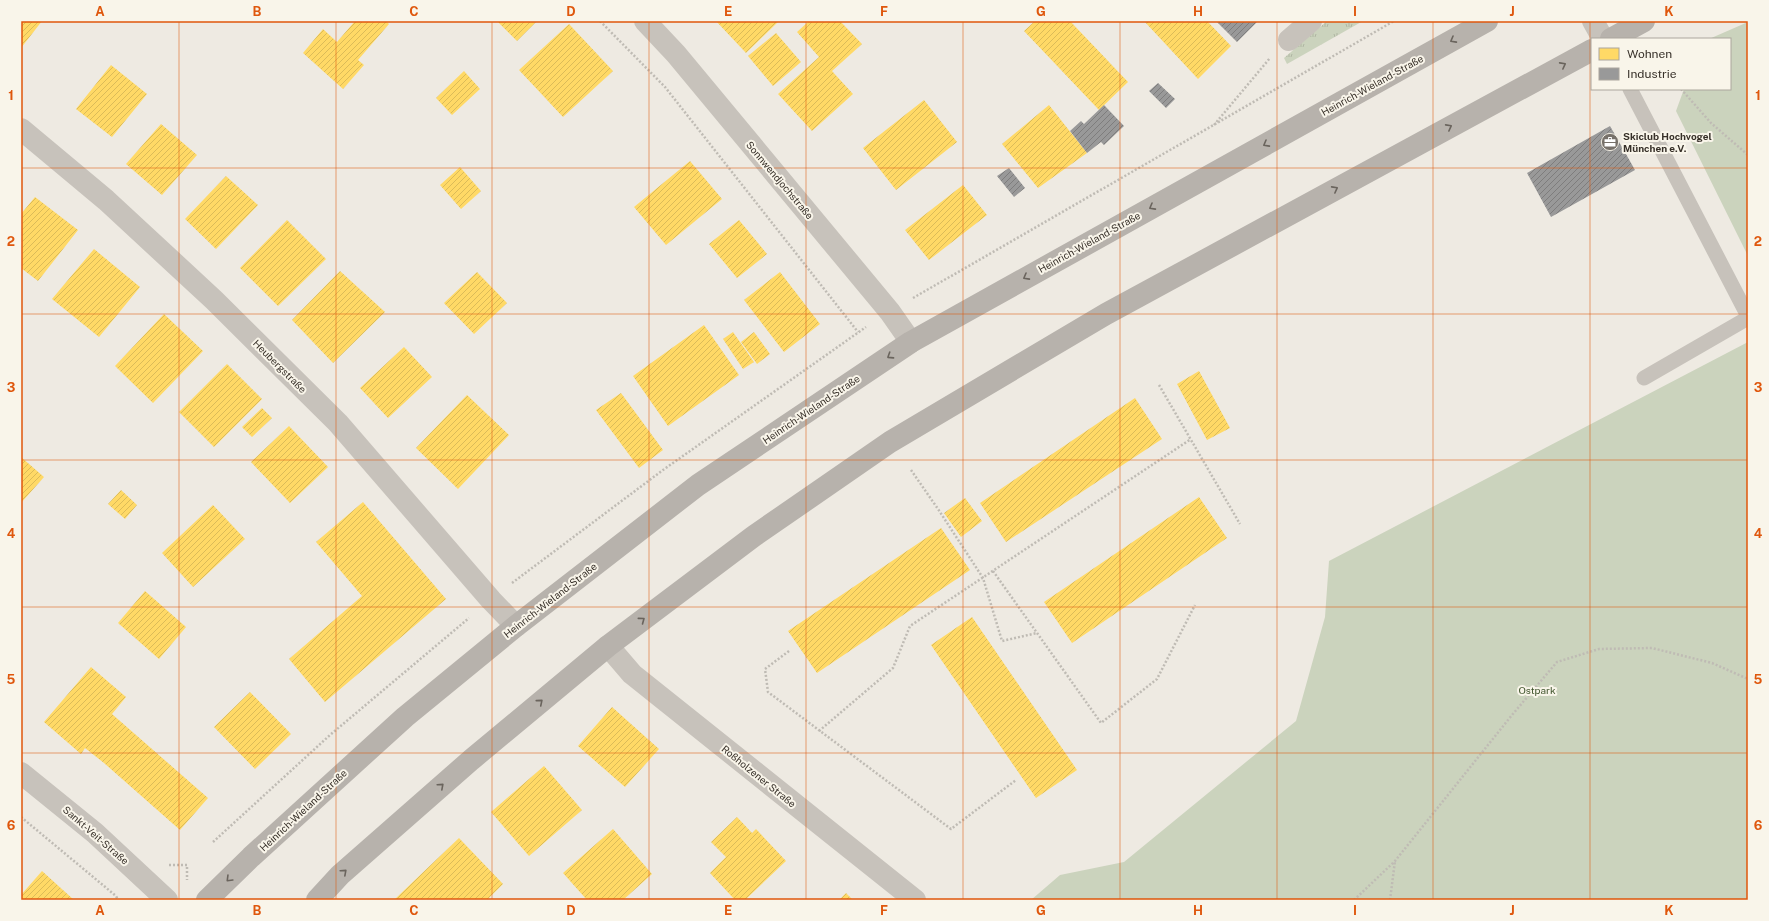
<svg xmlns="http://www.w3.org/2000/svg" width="1769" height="921" font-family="'Public Sans',sans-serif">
	<defs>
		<pattern id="grass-tufts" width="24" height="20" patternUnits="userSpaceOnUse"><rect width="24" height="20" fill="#cbd3bd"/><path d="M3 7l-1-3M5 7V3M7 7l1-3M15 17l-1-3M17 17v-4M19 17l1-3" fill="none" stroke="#afb5a2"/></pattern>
		<pattern id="homes-hatch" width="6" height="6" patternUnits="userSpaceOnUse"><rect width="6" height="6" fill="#ffd966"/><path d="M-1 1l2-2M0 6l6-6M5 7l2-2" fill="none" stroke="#dbbb58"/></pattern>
		<pattern id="industry-hatch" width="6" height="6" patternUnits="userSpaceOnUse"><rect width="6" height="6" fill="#999"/><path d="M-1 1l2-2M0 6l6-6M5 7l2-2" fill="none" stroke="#7e7d7d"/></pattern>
	</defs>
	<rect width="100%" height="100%" fill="#eeeae2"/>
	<path fill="url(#grass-tufts)" d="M1327,21h36l-76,43 -3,-6z"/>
	<path fill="#cbd3bd" d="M1748,22v234l-72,-145 8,-22h46v-50h-21z
		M1748,342v558h-717l29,-25 64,-13 172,-141 29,-104 4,-56z"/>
	<path fill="url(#homes-hatch)" d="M21,21h21l-21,27z
		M355,21h31l3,3 -31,36 6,5 -21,24 -40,-36 20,-24 14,13z
		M497,21h40l-20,20z
		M716,21h63l-33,32z
		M809,21h31l22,23 -30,27 21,23 -41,37 -34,-37 41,-37 -22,-25z
		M1035,21h35l58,61 -29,28 -75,-79z
		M1144,21h63l24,25 -33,33z
		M569,24l44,47 -50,46 -44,-47z
		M776,33l25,29 -28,24 -25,-30z
		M111,65l36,29 -35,43 -36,-28z
		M464,71l16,18 -28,26 -16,-17z
		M924,100l33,42 -61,48 -33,-42z
		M1049,105l38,48 -49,35 -36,-44z
		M161,124l36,31 -35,40 -36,-31z
		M690,161l32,38 -56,46 -32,-38z
		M460,167l21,24 -20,18 -21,-24z
		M226,176l32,29 -42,44 -31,-30z
		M963,185l24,30 -58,45 -24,-30z
		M35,197l43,33 -40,51 -17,-13v-54z
		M287,220l39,39 -48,47 -38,-38z
		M739,220l28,34 -30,24 -28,-34z
		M94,249l46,38 -41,50 -47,-38z
		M340,271l45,41 -52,51 -41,-43z
		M477,272l30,31 -33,31 -30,-31z
		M780,272l40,52 -36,28 -40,-52z
		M164,314l39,37 -50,52 -38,-37z
		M704,325l35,50 -71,51 -35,-50z
		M733,332l21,30 -11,7 -20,-30z
		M754,332l16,22 -13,10 -16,-22z
		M404,347l28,30 -44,41 -28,-30z
		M227,364l35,35 -48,48 -35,-35z
		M1199,371l31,57 -23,12 -30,-56z
		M621,393l42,57 -24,18 -43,-58z
		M467,395l42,40 -51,54 -42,-41z
		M1135,398l27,41 -156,103 -26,-39z
		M262,408l10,10 -20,19 -10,-10z
		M289,426l39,41 -38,36 -39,-41z
		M21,457l23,20 -23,26z
		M121,490l16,15 -12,14 -17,-15z
		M1199,497l28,41 -155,105 -28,-41z
		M965,498l17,23 -21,16 -17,-24z
		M363,502l83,97 -121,103 -36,-43 73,-63 -46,-54z
		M213,505l32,34 -52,48 -31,-34z
		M941,528l29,42 -153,103 -29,-42z
		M145,591l41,36 -27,32 -41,-36z
		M972,617l105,153 -41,28 -105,-153z
		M91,667l35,30 -14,17 96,84 -28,32 -76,-67 -19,-15 -4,6 -37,-32z
		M250,692l41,42 -36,35 -41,-42z
		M612,707l47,42 -34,38 -47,-41z
		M544,766l38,44 -53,46 -38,-44z
		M737,817l15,16 4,-4 30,32 -41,39h-10l-25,-27 16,-16 -15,-15z
		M613,829l39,45 -29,26h-36l-24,-27z
		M459,838l44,46 -16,16h-93z
		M42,871l32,29h-53v-5z
		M846,893l7,7h-14z"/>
	<path fill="url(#industry-hatch)" d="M1216,21h42l-21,21z
		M1158,83l17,16 -9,9 -17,-17z
		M1104,105l20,21 -20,19 -3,-3 -14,11 -17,-22 11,-10 3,3z
		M1610,126l25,44 -84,47 -24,-44z
		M1009,168l16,20 -11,9 -17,-21z"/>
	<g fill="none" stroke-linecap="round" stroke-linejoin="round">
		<path stroke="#bfbbb4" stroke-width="2.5" stroke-dasharray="2 2" stroke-linecap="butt" d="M600,21l65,66 193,245
			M1681,89l30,34 37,32
			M1214,125l56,-67
			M913,298l481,-277
			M1159,385l81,139
			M911,470l27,39 45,69 19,63 35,-8
			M993,571l108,152 56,-44 38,-74
			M512,583l151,-113 203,-143
			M789,651l-24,18 3,23 183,137 65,-49
			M819,731l74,-63 17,-42 281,-187
			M21,817l95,79 2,4
			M213,842l117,-107 139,-117
			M169,865h18v15
			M1354,900l41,-39 117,-146 45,-53 42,-13 53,-1 60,15 36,16
			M1390,900l5,-39"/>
		<path stroke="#c7c2bb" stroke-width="15" d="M1630,89l118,227
			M1644,378l104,-60"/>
		<path stroke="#c7c2bb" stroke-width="22" d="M645,21l31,33 214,258 21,30
			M1593,21l10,18
			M1289,40l22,-19
			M21,129l85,71 108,100 124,123 153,177 25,26
			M608,646l24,28 283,226"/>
		<path stroke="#c7c2bb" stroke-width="22" d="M21,773l74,60 72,67"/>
		<path stroke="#b7b2ac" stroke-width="22" d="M1611,39l33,-18
			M207,900l44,-43 154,-140 111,-91 182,-141 213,-143 576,-321
			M317,900l23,-25 131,-115 137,-114 146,-110 136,-94 216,-128 486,-264"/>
	</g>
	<defs><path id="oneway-chevron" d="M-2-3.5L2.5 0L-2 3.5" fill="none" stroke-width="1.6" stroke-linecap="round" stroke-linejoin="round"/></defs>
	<g stroke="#6a645d">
		<use href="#oneway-chevron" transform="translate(1453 40) rotate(151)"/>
		<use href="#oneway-chevron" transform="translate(1563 65) rotate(-28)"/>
		<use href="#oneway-chevron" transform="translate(1449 127) rotate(-28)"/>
		<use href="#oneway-chevron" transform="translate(1266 144) rotate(151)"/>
		<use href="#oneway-chevron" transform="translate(1335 189) rotate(-28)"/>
		<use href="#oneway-chevron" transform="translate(1152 207) rotate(151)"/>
		<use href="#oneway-chevron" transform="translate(1026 277) rotate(151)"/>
		<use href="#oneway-chevron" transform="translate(890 356) rotate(147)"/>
		<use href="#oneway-chevron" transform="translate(642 620) rotate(-37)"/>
		<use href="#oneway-chevron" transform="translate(540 702) rotate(-40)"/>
		<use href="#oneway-chevron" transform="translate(441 786) rotate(-42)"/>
		<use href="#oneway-chevron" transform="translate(344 872) rotate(-42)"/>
		<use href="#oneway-chevron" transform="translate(229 879) rotate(135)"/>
	</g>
	<path fill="none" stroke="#df570d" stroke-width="1" stroke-opacity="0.55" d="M179,21v879M336,21v879M492,21v879M649,21v879M806,21v879M963,21v879M1120,21v879M1277,21v879M1433,21v879M1590,21v879M21,168h1727M21,314h1727M21,460h1727M21,607h1727M21,753h1727"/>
	<defs>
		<symbol id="office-disc" viewBox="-11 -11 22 22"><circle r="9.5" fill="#77716a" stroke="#f9f5ea"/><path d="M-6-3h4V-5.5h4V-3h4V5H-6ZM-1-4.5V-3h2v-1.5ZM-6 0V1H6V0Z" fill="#fff"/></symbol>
	</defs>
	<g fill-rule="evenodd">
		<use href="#office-disc" x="1600" y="132" width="20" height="20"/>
	</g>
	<g text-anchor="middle" stroke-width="4" stroke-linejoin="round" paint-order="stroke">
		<g font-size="10" fill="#373029" stroke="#f9f5ea">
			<text transform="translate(1372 85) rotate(-29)" y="4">Heinrich-Wieland-Straße</text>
			<text transform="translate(780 180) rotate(50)" y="4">Sonnwendjochstraße</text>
			<text transform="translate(1089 242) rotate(-29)" y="4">Heinrich-Wieland-Straße</text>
			<text transform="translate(280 366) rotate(45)" y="4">Heubergstraße</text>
			<text transform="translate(811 409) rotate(-34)" y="4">Heinrich-Wieland-Straße</text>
			<text transform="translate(550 600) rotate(-38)" y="4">Heinrich-Wieland-Straße</text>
			<text transform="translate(759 776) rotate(39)" y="4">Roßholzener Straße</text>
			<text transform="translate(303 810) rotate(-43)" y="4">Heinrich-Wieland-Straße</text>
			<text transform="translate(96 835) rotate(41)" y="4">Sankt-Veit-Straße</text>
		</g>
		<g font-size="10" font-weight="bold" fill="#373029" stroke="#f9f5ea" text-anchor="start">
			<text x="1623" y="140">Skiclub Hochvogel<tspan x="1623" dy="12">München e.V.</tspan></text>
		</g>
		<g font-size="10" fill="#40552d" stroke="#f9f5ea">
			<text x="1537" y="694">Ostpark</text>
		</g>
	</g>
	<rect width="1769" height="921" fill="none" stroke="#f9f5ea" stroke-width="44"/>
	<rect x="1591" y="38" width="140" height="52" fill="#f9f5ea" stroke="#aba69d"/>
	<rect x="1599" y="48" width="20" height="12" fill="#ffd966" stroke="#aba69d"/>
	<text x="1627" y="58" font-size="12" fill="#373029">Wohnen</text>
	<rect x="1599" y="68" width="20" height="12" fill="#999999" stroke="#aba69d"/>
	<text x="1627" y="78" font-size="12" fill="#373029">Industrie</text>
	<rect x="22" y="22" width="1725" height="877" fill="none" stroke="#df570d" stroke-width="1.5"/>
	<g font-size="13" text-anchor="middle" font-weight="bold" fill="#df570d">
		<text x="100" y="16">A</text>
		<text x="257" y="16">B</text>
		<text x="414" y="16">C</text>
		<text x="571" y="16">D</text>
		<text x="728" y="16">E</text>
		<text x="884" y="16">F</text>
		<text x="1041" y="16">G</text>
		<text x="1198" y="16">H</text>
		<text x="1355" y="16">I</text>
		<text x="1512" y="16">J</text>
		<text x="1669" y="16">K</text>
		<text x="11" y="100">1</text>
		<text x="1758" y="100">1</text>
		<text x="11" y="246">2</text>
		<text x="1758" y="246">2</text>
		<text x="11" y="392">3</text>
		<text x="1758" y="392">3</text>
		<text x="11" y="538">4</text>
		<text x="1758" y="538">4</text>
		<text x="11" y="684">5</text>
		<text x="1758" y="684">5</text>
		<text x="11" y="830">6</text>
		<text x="1758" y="830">6</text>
		<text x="100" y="915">A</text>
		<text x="257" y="915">B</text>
		<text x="414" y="915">C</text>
		<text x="571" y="915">D</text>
		<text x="728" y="915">E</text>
		<text x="884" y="915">F</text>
		<text x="1041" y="915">G</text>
		<text x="1198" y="915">H</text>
		<text x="1355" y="915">I</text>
		<text x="1512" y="915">J</text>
		<text x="1669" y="915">K</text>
	</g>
</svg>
